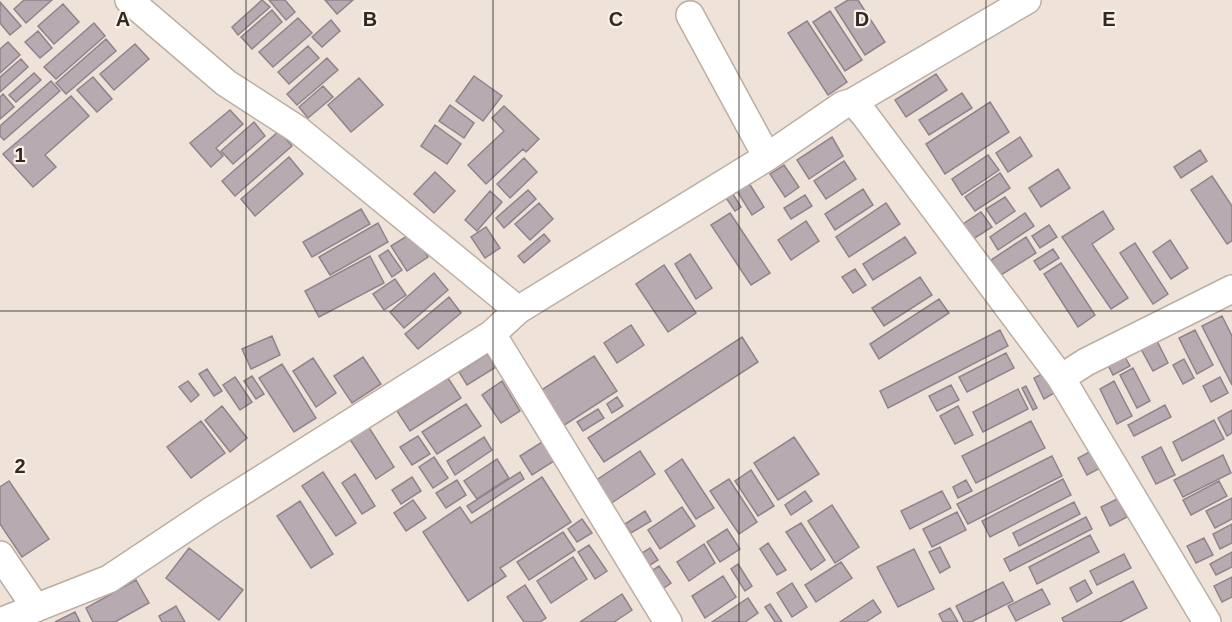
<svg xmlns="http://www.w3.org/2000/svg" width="1232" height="622" viewBox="0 0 1232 622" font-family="Helvetica,sans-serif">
<rect width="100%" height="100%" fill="#efe3d9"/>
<path fill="#b8aab1" stroke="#918389" stroke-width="1.5" d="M24,0H52L26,23L14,9Z
M262,0L270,7L238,35L232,27Z
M269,0H285L295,12L286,20Z
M325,0H353L337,14Z
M848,0H858L885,42L865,55L835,8Z
M0,2L21,26L10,35L0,23Z
M63,4L79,22L54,44L38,26Z
M272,10L282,22L252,49L241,37Z
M830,11L862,60L845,71L813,22Z
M298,18L312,33L273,67L259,52Z
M331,20L340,31L322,47L312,37Z
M807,21L847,82L828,95L788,33Z
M94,23L105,36L56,79L44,67Z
M38,31L52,48L40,58L25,42Z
M106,39L116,51L66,94L56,83Z
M8,42L20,55L0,73V49Z
M135,44L149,59L114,90L100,74Z
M308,46L319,58L289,84L278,72Z
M327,58L338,70L297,105L287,94Z
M21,59L28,67L0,92V77Z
M34,73L41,80L16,102L9,95Z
M936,74L947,90L906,117L895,100Z
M474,76L502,96L483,121L456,101Z
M93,77L112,99L97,112L77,90Z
M359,78L383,105L351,132L328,105Z
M51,81L60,91L4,140L0,136V126Z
M323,86L333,97L308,118L299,107Z
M962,93L972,108L929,135L919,120Z
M3,94L14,107L0,119V97Z
M71,96L89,116L45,155L56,167L33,187L3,154Z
M990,102L1009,132L945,174L926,144Z
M450,105L474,123L464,138L439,121Z
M504,106L539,139L526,152L523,149L486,184L468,165L504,131L492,118Z
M230,110L243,124L216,148L223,156L211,167L190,143Z
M254,122L265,136L233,164L221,151Z
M435,125L461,144L447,164L421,146Z
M279,131L292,146L235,196L222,181Z
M832,137L843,156L809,179L797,160Z
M1020,137L1032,156L1008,172L996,153Z
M1200,150L1207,161L1181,178L1174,167Z
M988,155L999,170L962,195L952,179Z
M289,157L303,174L255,216L241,199Z
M524,158L537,172L510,198L497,184Z
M844,161L856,179L826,199L814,181Z
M784,165L799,187L785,197L770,174Z
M1058,169L1070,188L1041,207L1029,188Z
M435,172L455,191L434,213L414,194Z
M1000,173L1010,188L975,211L965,197Z
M1212,176L1232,206V241L1227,244L1191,190Z
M747,180L764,207L752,215L735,188Z
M863,189L873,205L835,230L825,214Z
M528,190L536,199L504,228L496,218Z
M490,191L502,202L477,231L465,220Z
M731,191L741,207L735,211L724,195Z
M805,195L812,206L791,219L784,208Z
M1005,197L1015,211L996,224L986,209Z
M539,203L553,219L530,240L515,224Z
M886,203L900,224L849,257L836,237Z
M361,209L370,224L312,257L303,242Z
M1103,211L1114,229L1092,244L1128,298L1111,309L1062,237Z
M981,212L992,227L970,241L960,226Z
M730,213L770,273L751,285L711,225Z
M1025,213L1034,226L998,250L990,237Z
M806,221L819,241L791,260L778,240Z
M378,223L388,242L330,275L319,257Z
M1049,225L1057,237L1040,248L1032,236Z
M486,227L500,248L485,258L471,237Z
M412,233L428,257L407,271L391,246Z
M544,234L550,241L524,263L518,256Z
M905,237L916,253L873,280L863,264Z
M1026,237L1036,253L1001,275L991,260Z
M1170,240L1188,268L1171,279L1153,252Z
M1135,243L1168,294L1153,304L1120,253Z
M1053,249L1059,258L1040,270L1034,261Z
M388,250L402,270L392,277L379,256Z
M690,254L712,288L696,299L675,264Z
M370,256L384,283L319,317L305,291Z
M1061,263L1095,315L1078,327L1044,274Z
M664,265L696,313L668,332L636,284Z
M855,269L866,285L853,293L842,277Z
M434,273L448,290L404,328L390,312Z
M920,277L932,295L884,326L872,308Z
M395,279L406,295L384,310L373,294Z
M449,297L461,313L418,349L405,334Z
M939,299L949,313L879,359L870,344Z
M1222,316L1232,336V385L1202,326Z
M631,325L644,345L617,363L604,343Z
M1000,330L1008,346L888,408L880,391Z
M1195,330L1213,365L1197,374L1179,338Z
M272,336L280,355L251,369L242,349Z
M742,337L758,362L604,462L588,438Z
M1157,341L1168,363L1153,371L1141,349Z
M1122,352L1130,366L1113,375L1106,361Z
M1006,353L1014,368L967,392L959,377Z
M487,354L496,367L467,385L459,372Z
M594,356L617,391L563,426L540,391Z
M363,357L381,384L352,403L334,376Z
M313,358L336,393L316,407L293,371Z
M1184,359L1194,378L1183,384L1173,365Z
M282,364L316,418L294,432L259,378Z
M1133,368L1150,401L1137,408L1120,375Z
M207,369L222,391L214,396L199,374Z
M1046,372L1056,392L1044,399L1034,378Z
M252,376L264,394L256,399L244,381Z
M235,377L252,402L240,410L223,385Z
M1220,377L1228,393L1211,402L1203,386Z
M448,378L461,398L410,431L397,411Z
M188,381L199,395L191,402L179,387Z
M502,381L520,411L501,423L482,395Z
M1114,381L1132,416L1117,424L1100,389Z
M951,385L959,400L937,411L929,396Z
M1026,386L1037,408L1033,410L1022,388Z
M1018,389L1028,409L983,432L973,412Z
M617,397L623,406L612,413L607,404Z
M466,404L481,426L437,454L422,432Z
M1165,405L1171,417L1134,436L1128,425Z
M222,406L247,438L230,452L205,420Z
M958,406L973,435L955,444L940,416Z
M598,409L604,418L583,431L577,422Z
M1232,410V433L1227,436L1218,418Z
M1214,420L1224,439L1182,461L1173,442Z
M201,421L225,453L191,478L167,447Z
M1031,421L1045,448L976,483L962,456Z
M368,426L394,467L376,479L349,438Z
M418,436L430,454L412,465L400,447Z
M484,437L492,450L455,475L447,461Z
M794,437L819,474L778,500L754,463Z
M542,442L554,461L532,475L520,456Z
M1161,447L1175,475L1156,484L1142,457Z
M1095,449L1104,466L1087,475L1078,458Z
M640,451L655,474L610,504L595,481Z
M1223,455L1231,473L1183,497L1174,480Z
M1052,456L1062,476L968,524L957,504Z
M434,457L448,478L433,488L419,467Z
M497,459L509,478L477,499L464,481Z
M682,459L714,508L696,519L665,471Z
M751,470L774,506L758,516L735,481Z
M323,472L356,523L336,536L302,486Z
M520,472L524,479L472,513L467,506Z
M355,474L375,506L362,514L342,483Z
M412,477L421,491L401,504L392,490Z
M542,477L571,522L500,568L506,576L468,601L423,532L460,507L471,523Z
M729,479L757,522L739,534L710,491Z
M1063,479L1071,495L990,537L982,521Z
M457,480L466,495L446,508L436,493Z
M966,480L972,491L958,498L953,487Z
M9,481L49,539L22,557L0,524V487Z
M1219,481L1227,496L1191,515L1183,500Z
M805,491L812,501L791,515L785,505Z
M942,491L951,508L910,529L901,511Z
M1232,498V519L1215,528L1206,511Z
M1117,499L1127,517L1110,526L1101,507Z
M413,500L426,518L406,531L394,513Z
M300,501L333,554L311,568L277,516Z
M1074,502L1080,514L1019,546L1013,533Z
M832,505L859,547L835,563L808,521Z
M682,507L695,526L660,549L648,530Z
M645,511L651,521L631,533L625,524Z
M957,512L966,530L932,547L923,529Z
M1086,517L1092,529L1010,571L1004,559Z
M582,519L592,533L577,542L568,529Z
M801,523L825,560L811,570L786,532Z
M1232,524V543L1220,549L1213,534Z
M727,529L740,549L720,562L707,542Z
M563,532L575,550L529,580L517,562Z
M1090,535L1099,552L1037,584L1029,567Z
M1204,538L1213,555L1196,563L1187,546Z
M768,543L786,570L777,575L760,549Z
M704,544L715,563L689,581L677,562Z
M589,545L607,571L595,579L578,552Z
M940,547L950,567L940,573L929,552Z
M189,548L243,590L219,620L166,578Z
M650,548L658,560L642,570L634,558Z
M914,549L934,589L898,607L877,567Z
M1232,552V567L1216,575L1210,564Z
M1124,554L1131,568L1097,585L1090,571Z
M573,557L587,579L551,603L537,581Z
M841,562L852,578L816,602L805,585Z
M738,564L752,586L745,591L731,569Z
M659,566L671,583L657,593L645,575Z
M723,576L736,597L705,618L692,596Z
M1232,577V597L1222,602L1214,586Z
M136,580L149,603L115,622H93L86,608Z
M1085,580L1092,593L1077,602L1070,588Z
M1133,581L1147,608L1120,622H1064L1062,618Z
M1003,582L1013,601L971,622H964L956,606Z
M792,583L807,607L792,617L777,593Z
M525,585L546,618L540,622H524L507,597Z
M1042,589L1050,604L1016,621L1008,606Z
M622,594L632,610L614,622H580Z
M748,598L758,613L745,622H712Z
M873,600L881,612L866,622H840Z
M770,604L782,622H775L765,607Z
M176,606L185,622H162L159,616Z
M950,608L958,622H943L939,614Z
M75,612L80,622H55Z"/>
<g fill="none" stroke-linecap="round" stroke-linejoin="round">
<g stroke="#bbafa5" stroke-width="30">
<path id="minor" d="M129,0L226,83L297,129L518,310L767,157L843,105L853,102L864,114L1061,378L1086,362L1232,289
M690,15L767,157
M853,102L1027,0
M492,334L668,622
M1061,378L1207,622
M0,555L36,608
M0,622L109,579L211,511L492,334L518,310"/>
</g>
<use href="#minor" stroke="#fff" stroke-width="27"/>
</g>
<path fill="none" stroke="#2e2a26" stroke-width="1.5" stroke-opacity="0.55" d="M246,0V622M493,0V622M739,0V622M986,0V622M0,311H1232"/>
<g font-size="20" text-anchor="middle" font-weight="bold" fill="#2e2a26" stroke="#fdf0e6" stroke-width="4.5" stroke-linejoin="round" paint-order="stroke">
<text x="123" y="26">A</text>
<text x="370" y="26">B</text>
<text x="616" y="26">C</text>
<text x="862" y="26">D</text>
<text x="1109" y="26">E</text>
<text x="20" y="162">1</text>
<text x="20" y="473">2</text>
</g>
</svg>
